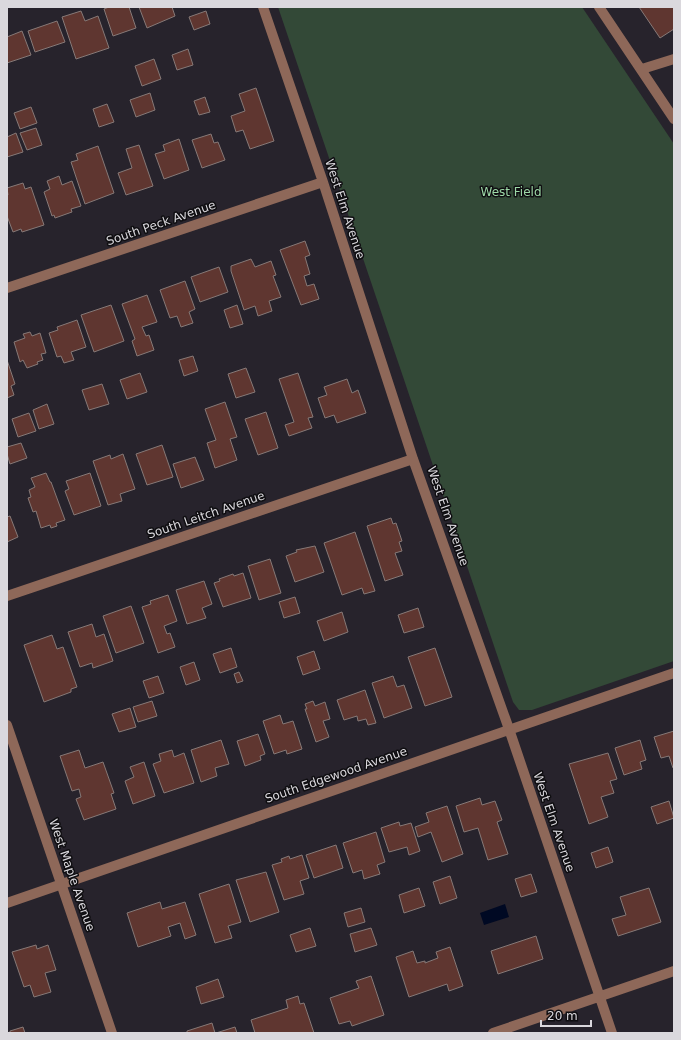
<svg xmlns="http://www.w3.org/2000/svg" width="681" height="1040" viewBox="0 0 681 1040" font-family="'DejaVu Sans',sans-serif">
<rect width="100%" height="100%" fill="#27232c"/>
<path fill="#334937" d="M278,7H582L674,144V661L532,710H519L513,702Z"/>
<path fill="#000923" d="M505,904L509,917L484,925L480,913Z"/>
<path fill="#5f3630" stroke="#867977" d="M109,7H129L136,28L113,36L104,9Z
M139,7H172L175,16L147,28Z
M639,7H674V29L660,38Z
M81,11L85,21L98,16L109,48L76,59L62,17Z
M206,11L210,24L194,30L189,17Z
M57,21L65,42L35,52L28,31Z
M22,31L31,55L7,63V37Z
M188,49L193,65L177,70L172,55Z
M154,59L161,79L142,86L135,66Z
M256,88L274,141L250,149L243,130L236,132L231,116L245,111L239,94Z
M150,93L155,110L136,117L130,100Z
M205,97L210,112L199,115L194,101Z
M107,104L114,122L99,127L93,109Z
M31,107L37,123L20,129L14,113Z
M36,128L42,145L27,150L20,133Z
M16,133L23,152L7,157V137Z
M211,134L214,143L218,142L225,160L202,168L192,140Z
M179,139L189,170L164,179L155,154L165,151L163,145Z
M139,145L153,186L126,195L118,173L132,168L126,149Z
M98,146L114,193L85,204L71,162L78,160L76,154Z
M59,176L62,185L72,181L81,206L71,209L72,212L55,218L54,215L52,216L44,192L50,189L47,181Z
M23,183L25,189L31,187L44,225L22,232L21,229L13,232L7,216V195H8L7,188Z
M305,241L310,255L305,257L310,274L304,276L307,286L314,284L319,299L301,305L280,250Z
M251,259L255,267L271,261L276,275L273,276L281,297L269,301L272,311L258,316L255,306L244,310L231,271V266Z
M219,267L228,292L200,302L191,277Z
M185,281L195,309L189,312L193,323L181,327L177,316L170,318L160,290Z
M147,295L157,322L142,327L146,336L149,335L154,350L137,356L132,341L135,339L122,304Z
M111,305L124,341L94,352L81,315Z
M237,305L243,324L230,328L224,310Z
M77,320L86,347L71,352L74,360L64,363L61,356L57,357L49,333L58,330L57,327Z
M30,332L32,336L40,333L46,353L41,354L43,360L37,362L38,364L27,368L23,360L20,362L14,342L25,338L23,334Z
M193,356L198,371L184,376L179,360Z
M7,360L15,384L11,386L14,395L7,398Z
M246,368L255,392L236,398L228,374Z
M140,373L147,392L127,399L120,380Z
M298,373L313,417L308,418L312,428L289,436L285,425L294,422L279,379Z
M347,379L352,393L358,390L366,413L337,423L334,415L325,418L318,398L327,395L324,387Z
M102,384L109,404L89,410L82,390Z
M225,402L237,437L230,439L237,460L215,468L207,443L216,440L205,409Z
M47,404L54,424L39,429L33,410Z
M266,412L278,448L258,455L245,419Z
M29,413L36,431L18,437L12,419Z
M21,443L27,458L10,464L7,454V447Z
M162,445L173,477L147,485L136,454Z
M123,454L135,489L120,494L122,501L108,505L93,461L110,455L111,459Z
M195,457L204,480L181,488L173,464Z
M46,473L50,482H51L65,520L56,523L57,526L51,528L50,525L41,528L36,511L33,512L28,498L31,497L29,490L35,487L31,478Z
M90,473L101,506L74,515L65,491L69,489L66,481Z
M10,516L18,537L7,542V517Z
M391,518L393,524L396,523L402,541L399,542L402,551L395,553L403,575L385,581L367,526Z
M355,532L375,591L364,594L362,588L342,595L324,543Z
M315,546L324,572L295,582L286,556L297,552L296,550Z
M270,559L281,593L259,600L248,566Z
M243,573L251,598L223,607L214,583L220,581L219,579L233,574L234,576Z
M204,581L212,604L202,608L206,618L187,624L176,590Z
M168,595L177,621L164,626L167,634L170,633L175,647L158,653L142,607L151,604L150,601Z
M295,597L300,613L284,618L279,602Z
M131,606L144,643L116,653L103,616Z
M418,608L424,627L404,633L398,615Z
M342,612L348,632L324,641L317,621Z
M92,624L96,637L104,634L113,661L93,668L92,663L80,667L68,632Z
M52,635L57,649L63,647L77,687L71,689V692L44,702L24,645Z
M231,648L237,667L220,673L213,654Z
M435,648L452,697L425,706L408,657Z
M314,651L320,669L303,675L297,657Z
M194,662L200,680L186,685L180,667Z
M239,672L243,681L237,683L234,674Z
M158,676L164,693L149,698L143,681Z
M393,676L397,687L404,685L412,708L384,718L372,683Z
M365,690L376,723L368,725L366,719L358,721L357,716L344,720L337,700Z
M152,701L157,716L138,722L133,707Z
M313,701L315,706L325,702L330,719L323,721L329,737L316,742L305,709H307L305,704Z
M130,708L136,727L119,732L112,714Z
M280,715L283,724L293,721L302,749L287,754L286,750L274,754L263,721Z
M674,731V768H673L669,756L661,758L654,737Z
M258,734L265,754L260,756L261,760L245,766L237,741Z
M221,740L229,764L215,768L217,776L201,782L191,750Z
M640,740L646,760L640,762L642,769L624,775L615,748Z
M79,750L85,768L103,762L114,793L111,794L116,809L84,820L76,799L81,797L79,789L72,791L60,756Z
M172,750L174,757L184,753L194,783L164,793L153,764L161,761L159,754Z
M608,753L617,779L610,781L614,793L601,797L608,817L589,824L569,764Z
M144,762L155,796L133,804L125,781L134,777L130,767Z
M480,798L482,805L495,801L502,820L497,822L508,854L488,860L478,828L464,832L456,806Z
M669,801L674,818L657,824L651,807Z
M447,806L463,854L442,862L431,832L418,837L415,827L429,822L426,813Z
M399,822L400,826L411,823L420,851L409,855L407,847L389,852L381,828Z
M376,832L385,862L377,865L380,874L364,879L362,870L353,873L343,843Z
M336,845L343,868L314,878L306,855Z
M608,847L613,862L596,868L591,853Z
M302,855L309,878L300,881L304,894L284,900L272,865L282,862L281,859L289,856L290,859Z
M266,872L279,912L250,922L236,880Z
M531,874L537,892L521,897L515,879Z
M450,876L457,898L440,904L433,882Z
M229,884L241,922L228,926L232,938L215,943L199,894Z
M419,888L425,906L404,913L399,895Z
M649,888L661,922L618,936L612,919L626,915L620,897Z
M160,902L162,909L185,902L196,935L185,939L180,923L168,927L171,936L138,947L127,913Z
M361,908L365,922L348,927L344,913Z
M310,928L316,946L296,952L290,935Z
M371,928L377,945L355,952L350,934Z
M536,936L543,959L498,974L491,951Z
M36,945L37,949L48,945L56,970L45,973L51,992L34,997L30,985L24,987L12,952Z
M450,947L463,986L449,991L447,984L409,997L396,957L413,951L417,963L425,961V963L438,958L436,952Z
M371,976L384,1015L352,1026L350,1021L339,1024L330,998L359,988L356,981Z
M218,979L224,997L201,1004L196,987Z
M298,996L300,1004L304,1003L314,1033H255L251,1020L288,1008L286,1000Z
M212,1023L215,1033H187V1031Z
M23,1027L25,1033H10V1031Z
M235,1027L237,1033H216Z"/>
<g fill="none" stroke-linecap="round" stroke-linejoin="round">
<path stroke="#8e6859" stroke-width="10" d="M263,7L323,182L413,459L509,729L612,1033
M599,7L674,119
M642,69L674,59
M7,288L323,182
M7,596L413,459
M7,725L112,1033
M7,903L674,673
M493,1033L674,971"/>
</g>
<g text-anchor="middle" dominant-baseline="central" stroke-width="3" stroke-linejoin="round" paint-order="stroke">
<g font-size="12" fill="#9dd8a7" stroke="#0f0e11">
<text x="511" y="192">West Field</text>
</g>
<g font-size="12" fill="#dad8dd" stroke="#0f0e11">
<text transform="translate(345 209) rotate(72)">West Elm Avenue</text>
<text transform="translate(161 223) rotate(-19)">South Peck Avenue</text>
<text transform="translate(206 515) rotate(-19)">South Leitch Avenue</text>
<text transform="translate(448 516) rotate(71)">West Elm Avenue</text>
<text transform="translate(336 775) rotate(-19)">South Edgewood Avenue</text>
<text transform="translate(554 822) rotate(71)">West Elm Avenue</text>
<text transform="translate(72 875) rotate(71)">West Maple Avenue</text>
</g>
</g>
<rect width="681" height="1040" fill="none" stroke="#dad8dd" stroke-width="16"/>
<path d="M541 1020v6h50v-6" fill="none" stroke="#dad8dd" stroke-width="2"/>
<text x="547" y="1020" font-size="12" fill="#dad8dd" stroke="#0f0e11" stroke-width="3" paint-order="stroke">20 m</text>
</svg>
